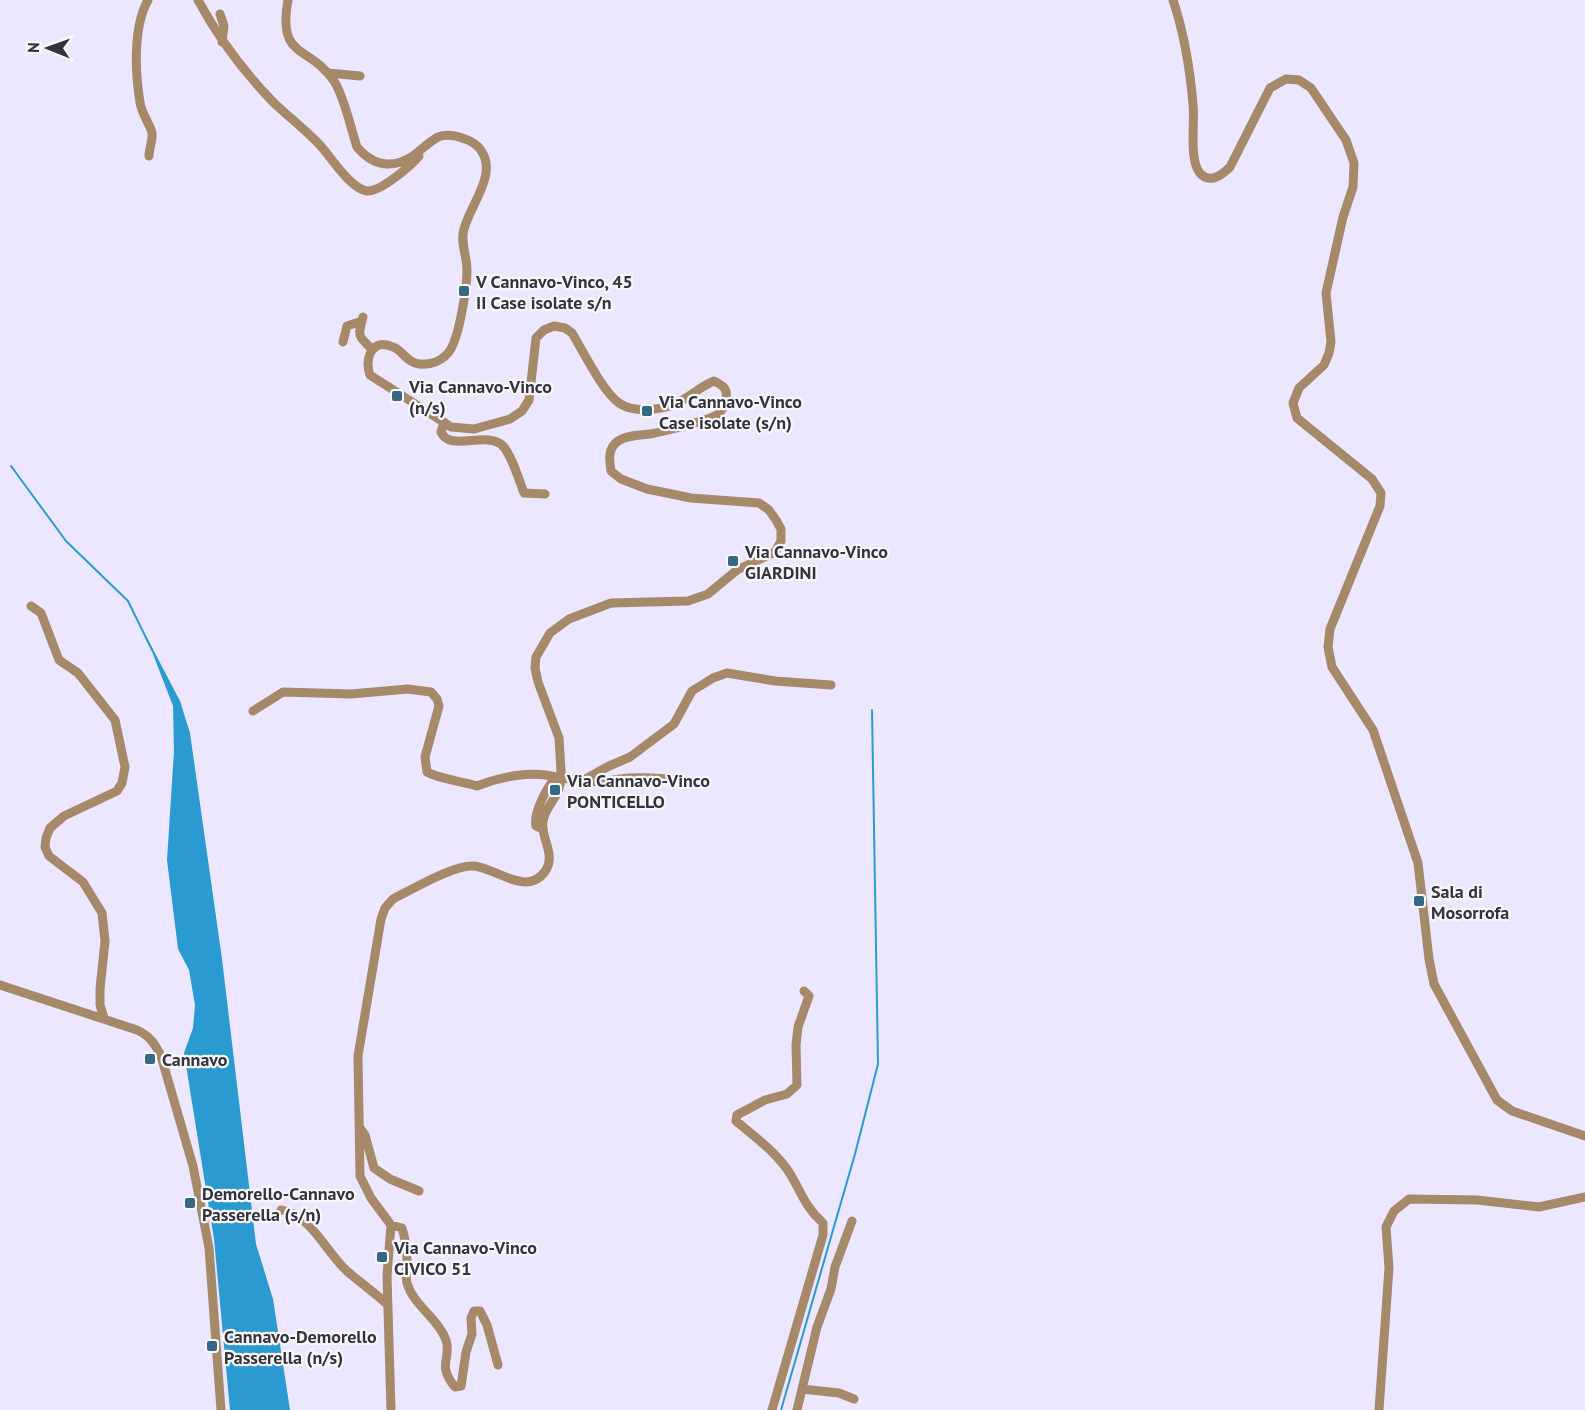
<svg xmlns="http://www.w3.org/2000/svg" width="1585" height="1410" viewBox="0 0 1585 1410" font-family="'PT Sans',sans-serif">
<rect width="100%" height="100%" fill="#ece7fe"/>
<path fill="#2a9ad0" d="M146,636L180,701L190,733L222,959L256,1244L273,1299L290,1410H230L214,1239L184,1053L193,1028L195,1005L189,970L178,949L167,860L174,751L173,706Z"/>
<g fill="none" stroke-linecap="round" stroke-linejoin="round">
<path stroke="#2a9ad0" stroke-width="2" d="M11,466L66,541L128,601L152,650
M781,1410L855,1154L878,1064L872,710"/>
<path stroke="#a58969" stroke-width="9" d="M148,0C133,27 135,72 140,102C141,113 151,126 152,133C153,140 149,149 149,156
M198,0C219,39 243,71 274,103C289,117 304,129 318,143C330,155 350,189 367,191C380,192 411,166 419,156
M288,0C277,60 310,45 334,81C344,96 351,129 357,147C372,165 391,170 413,156C421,150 429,142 438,137C446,134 457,136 465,139C471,141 476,144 480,149C499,173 470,205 464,229C460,243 467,256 467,270C467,287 459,341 448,353C440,363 422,368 411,361C404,357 400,349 393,347C372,337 364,359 370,375L451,427L474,429L510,419L522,411L529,400L536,338L544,330L554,326L565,328L572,333C583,351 603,392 619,403C633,413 658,410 673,405C688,399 699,387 714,381C722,385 728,388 726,398C725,403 723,411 718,414C710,420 662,432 650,434C640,435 627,435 618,441C608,448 609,459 611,471L621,479L647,489L691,498L759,503L769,510L776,520L781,529V541L775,552L737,570L708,594L688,601L611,603L569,619L550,633L536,657L535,668L538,682L559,738L561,771
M1173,0C1184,33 1190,69 1193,104C1195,122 1189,157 1199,172C1209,185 1222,175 1230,167L1270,88L1286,79L1299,80L1311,88L1346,140L1354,163L1353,187L1343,217L1326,293L1331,342L1329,353L1324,365L1299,388L1293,403L1297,418L1372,479L1381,493L1380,506L1330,629L1328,647L1332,667L1373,730L1418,863L1429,959L1434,984L1497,1100L1512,1111L1585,1136
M220,14L224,26L222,42
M328,73L360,76
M363,317C358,335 357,336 372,349
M343,342L347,326L362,321
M444,422L441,432C449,452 486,431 502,445C511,453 519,480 524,493L545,494
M31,606L41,613L59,660L78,673L115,720L125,767L122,783L117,791L64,816L50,828L46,838L45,847L49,856L83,882L102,913L105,941L100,989V1005L104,1018
M253,711L283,692L351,694L408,689L431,692L437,699L439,706L425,757L427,772C439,779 462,781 477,786C500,777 532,770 556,777
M582,781C598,784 613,779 629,778C652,777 673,779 696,782
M541,828L536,826C533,813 547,787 556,777L582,781L607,767L630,757L674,724L692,691L713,678L727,673L775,681L831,685
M0,985L137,1030C150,1036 155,1044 161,1056L193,1166L209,1248L221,1410
M360,1128L365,1135L374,1168L390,1179L419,1191
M281,1210C311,1214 327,1254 348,1272C361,1283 375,1293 388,1305
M391,1225L402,1228C405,1238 407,1249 407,1260C407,1267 405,1276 407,1283C413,1305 438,1318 446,1340C452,1359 436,1364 455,1387L461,1386L466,1352L472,1334L471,1318L474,1311H480L487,1325L498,1365
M802,1389L817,1327L831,1289L835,1267L852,1221
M391,1410L387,1276L391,1225L371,1198L360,1176L358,1056L381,919L385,908L393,899C411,890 455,864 474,866C496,868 528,898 546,870C556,854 540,837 543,821C545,807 558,798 560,784
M772,1410L823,1235V1223C803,1205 801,1190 787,1169C773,1150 754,1136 736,1121L737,1115L765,1100L787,1094L797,1085L796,1045L798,1027L809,996L804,991
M797,1410L802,1389L839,1393L854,1399
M1379,1410L1389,1268L1386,1227L1394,1211L1409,1199L1477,1200L1539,1207L1585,1197"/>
<path stroke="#a58969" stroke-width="9" d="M560,784L561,771"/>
</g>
<g fill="#356885" stroke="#f8f7fc" stroke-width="2">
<rect x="458" y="285" width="12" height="12" rx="3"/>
<rect x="391" y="390" width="12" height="12" rx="3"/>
<rect x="641" y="405" width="12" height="12" rx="3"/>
<rect x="727" y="555" width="12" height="12" rx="3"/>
<rect x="549" y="784" width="12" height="12" rx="3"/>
<rect x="1413" y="895" width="12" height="12" rx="3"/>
<rect x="144" y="1053" width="12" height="12" rx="3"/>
<rect x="184" y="1197" width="12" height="12" rx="3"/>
<rect x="376" y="1251" width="12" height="12" rx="3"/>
<rect x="206" y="1340" width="12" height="12" rx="3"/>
</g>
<g text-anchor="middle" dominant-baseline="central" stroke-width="4.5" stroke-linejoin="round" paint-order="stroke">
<g font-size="18" font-weight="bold" fill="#34323b" stroke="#f8f7fc" text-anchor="start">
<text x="476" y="281">V Cannavo-Vinco, 45<tspan x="476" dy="21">II Case isolate s/n</tspan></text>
<text x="409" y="386">Via Cannavo-Vinco<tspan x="409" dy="21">(n/s)</tspan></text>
<text x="659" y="401">Via Cannavo-Vinco<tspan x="659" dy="21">Case isolate (s/n)</tspan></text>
<text x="745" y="551">Via Cannavo-Vinco<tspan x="745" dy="21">GIARDINI</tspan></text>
<text x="567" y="780">Via Cannavo-Vinco<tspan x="567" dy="21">PONTICELLO</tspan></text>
<text x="1431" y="891">Sala di<tspan x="1431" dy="21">Mosorrofa</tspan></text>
<text x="162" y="1059">Cannavo</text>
<text x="202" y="1193">Demorello-Cannavo<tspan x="202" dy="21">Passerella (s/n)</tspan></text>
<text x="394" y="1247">Via Cannavo-Vinco<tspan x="394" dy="21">CIVICO 51</tspan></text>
<text x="224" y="1336">Cannavo-Demorello<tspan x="224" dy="21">Passerella (n/s)</tspan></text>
</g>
</g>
<g transform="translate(48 48) rotate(271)" stroke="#f8f7fc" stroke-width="4.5" paint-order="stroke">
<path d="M0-4.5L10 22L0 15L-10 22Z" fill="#34323b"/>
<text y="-9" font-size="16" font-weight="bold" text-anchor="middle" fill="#34323b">N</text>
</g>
</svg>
